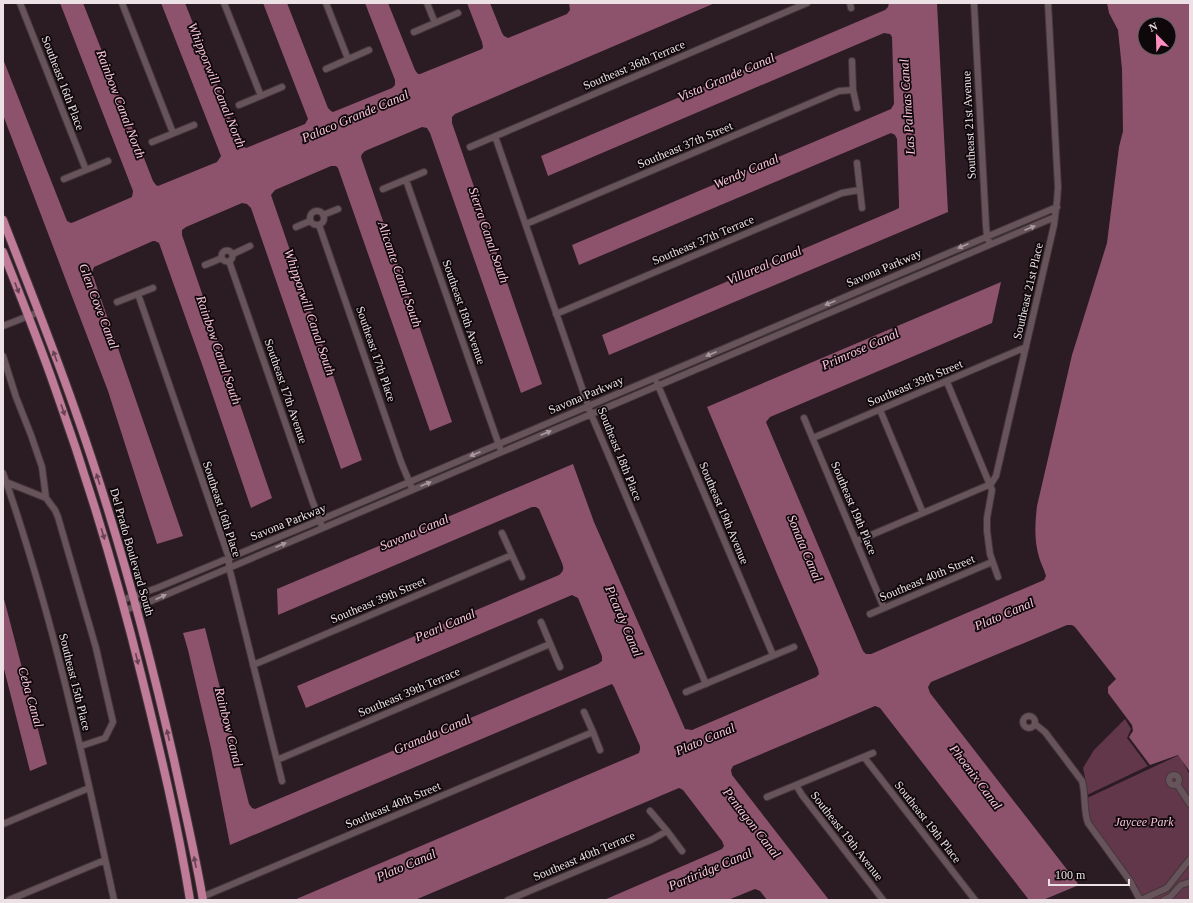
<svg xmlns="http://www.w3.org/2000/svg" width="1193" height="903" viewBox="0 0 1193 903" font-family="Georgia,serif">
<rect width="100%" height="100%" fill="#2b1b22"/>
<path fill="#63374a" d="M1125,719L1131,729L1127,738L1148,766L1087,795V787L1083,768L1094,750Z
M1179,755L1190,775V900H1143L1137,886L1099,840L1086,816L1085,799Z"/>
<path fill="#8d536c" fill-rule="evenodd" d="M60,3H83L153,181L156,185L158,186L217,162L221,156L161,3H185L241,145L246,148L305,124L308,119L263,3H287L328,108L331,111L333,112L392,88L395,85V80L365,3H388L415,70L418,74H420L482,49L483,47L482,42L467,3H490L502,33L504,36L508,38L567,14L570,10L569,3H715L455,114L452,117V123L542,384L521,393L430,133L427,128L422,127L365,151L362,154L361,157L452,422L430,431L338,168L336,166H331L275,190L271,195L362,460L341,469L251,208L247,204L242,203L186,227L182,230V235L272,498L251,508L203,367L159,243L155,241H153L94,267L92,273L183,536L157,544L108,391L3,115V59L67,221L71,223L74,222L132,197L133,191Z
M889,3H937L948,212L609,355L602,335L803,249L895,210L899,208V204L897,139L895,135L891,133L579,265L572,245L891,109L894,104L892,37L890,34L884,33L548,176L541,156L885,10L888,7Z
M1107,3H1190V772L1178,755L1150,765L1129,737L1133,731L1132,725L1108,693V687L1116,679L1075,627L1072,625H1067L931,682L928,687L930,693L1079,885L1043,900H1029L880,708L875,706L733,766L731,770L732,775L829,900H767L760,891L755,889L728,900H604L722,849L724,846L722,841L683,790L679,788L415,900H294L639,753L640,749V746L614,687L612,684L230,845L211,748L188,650L183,633L205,628L249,804L252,808L255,809L598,664L602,661V656L578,598L572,595L306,708L297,686L559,575C564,571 564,568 562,563L539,509L536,507H532L278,615L277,589L573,464L594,522L685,729L692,730L816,677L819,674L818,669L777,574L707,407L1001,282L992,323L770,417L766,422L863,651L866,654H871L1044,580L1046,576C1044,569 1041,564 1039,557C1034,540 1035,524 1037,506L1072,355L1107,243L1119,147L1123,131L1122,69L1118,30L1109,13ZM1145,24H1169V48H1145Z
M3,595L47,764L30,771L3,665Z"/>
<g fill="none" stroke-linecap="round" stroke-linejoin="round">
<g stroke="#43363b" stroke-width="8">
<path id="minor" d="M20,3L86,170
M122,3L173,133
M224,3L261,96
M326,3L348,59
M427,3L435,23
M850,3L851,8
M974,3L986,226L987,236L990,244
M414,32L458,13
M852,61L853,90L857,108
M326,69L369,50
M239,105L282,87
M495,136L591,414L706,684
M152,142L194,125
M470,147L807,3
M857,163L862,208
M64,179L108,161
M406,180L500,448
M383,189L424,172
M310 218a7 7 0 1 1 14 0a7 7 0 1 1-14 0Z
M323,215L338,209
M526,224L839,91L853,90
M319,225L401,462L411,486
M296,227L310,221
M221.5 256a5.5 5.5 0 1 1 11 0a5.5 5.5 0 1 1-11 0Z
M233,254L250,246
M229,261L312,500L321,524
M205,265L222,258
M138,294L229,558V567L282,781
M117,302L153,288
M556,314L842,193L859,190
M3,326L39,312
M3,356L16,397L31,435L42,467L46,498
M947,382L992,490L987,518V531L990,554L998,577
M657,383L773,655
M880,410L923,513
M804,418L884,608
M813,438L1026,347
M3,473C52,612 83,756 114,900
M6,482L46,498L55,510L58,517L96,648L113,722L105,738L81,746
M502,533L522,577
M857,541L991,484L996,476L1054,225L1057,201L1058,187L1048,3
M122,600L157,588L320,520L1057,207
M125,610L144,604L1055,217
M870,614L992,562
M541,622L560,667
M253,665L512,555
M686,692L794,647
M1023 722a6 6 0 1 1 12 0a6 6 0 1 1-12 0Z
M1035,724L1045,732L1082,781C1086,795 1083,810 1088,823L1130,881L1140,900
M593,732L600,750
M864,757L975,900
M277,760L550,644
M1169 780a5 5 0 1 1 10 0a5 5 0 1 1-10 0Z
M1177,784L1190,804
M796,785L802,795L883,900
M767,797L873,753
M650,811L667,831
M3,824L89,788
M202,897L593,732L584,712
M9,900L105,860
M508,900L651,840L667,831L682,851
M1141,900L1167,888L1190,859
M1164,900L1170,897L1181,885L1190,882"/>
</g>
<g stroke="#43363b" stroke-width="10">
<path id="major" d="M3,220C27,282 52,344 74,407C115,522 147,641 174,760C184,807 195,853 203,900
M3,252C21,297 39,342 55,388C89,483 118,580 142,678C160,751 178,825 190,900"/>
</g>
<use href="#minor" stroke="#67545b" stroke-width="6"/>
<use href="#major" stroke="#bf7b98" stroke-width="8"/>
</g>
<defs><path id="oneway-solid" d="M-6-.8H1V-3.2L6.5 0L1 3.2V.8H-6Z"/></defs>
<g fill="#aa9aa0">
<use href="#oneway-solid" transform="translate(1030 228) rotate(-23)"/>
<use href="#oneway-solid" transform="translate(963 246) rotate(157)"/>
<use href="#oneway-solid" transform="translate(830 303) rotate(157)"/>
<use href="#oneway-solid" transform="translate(711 354) rotate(157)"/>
<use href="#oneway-solid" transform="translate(546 433) rotate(-23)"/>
<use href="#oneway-solid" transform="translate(475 454) rotate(157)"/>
<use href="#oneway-solid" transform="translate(426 484) rotate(-23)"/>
<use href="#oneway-solid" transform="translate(281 545) rotate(-23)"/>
<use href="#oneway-solid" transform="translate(161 597) rotate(-24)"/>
</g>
<g fill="#674252">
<use href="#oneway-solid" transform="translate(17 288) rotate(69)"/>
<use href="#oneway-solid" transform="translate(55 356) rotate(-110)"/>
<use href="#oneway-solid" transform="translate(63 410) rotate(71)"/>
<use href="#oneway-solid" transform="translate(98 479) rotate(-108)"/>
<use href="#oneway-solid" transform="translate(103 534) rotate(73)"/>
<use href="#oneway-solid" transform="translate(137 659) rotate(77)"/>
<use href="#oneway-solid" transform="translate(168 735) rotate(-103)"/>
<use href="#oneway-solid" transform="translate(195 862) rotate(-101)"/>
</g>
<g text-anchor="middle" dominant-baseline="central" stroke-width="3.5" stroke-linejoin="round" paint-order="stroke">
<g font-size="12" fill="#ece1e5" stroke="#0f080b">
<text transform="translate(634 65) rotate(-23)">Southeast 36th Terrace</text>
<text transform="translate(63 83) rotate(69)">Southeast 16th Place</text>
<text transform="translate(969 125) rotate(-93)">Southeast 21st Avenue</text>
<text transform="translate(685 145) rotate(-23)">Southeast 37th Street</text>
<text transform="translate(703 240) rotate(-23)">Southeast 37th Terrace</text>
<text transform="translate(884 268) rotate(-23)">Savona Parkway</text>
<text transform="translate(1028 291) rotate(-77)">Southeast 21st Place</text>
<text transform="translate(464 312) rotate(71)">Southeast 18th Avenue</text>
<text transform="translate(376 354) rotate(71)">Southeast 17th Place</text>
<text transform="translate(915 383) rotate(-23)">Southeast 39th Street</text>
<text transform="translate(286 391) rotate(71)">Southeast 17th Avenue</text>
<text transform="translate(586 395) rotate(-23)">Savona Parkway</text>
<text transform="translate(620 454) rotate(68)">Southeast 18th Place</text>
<text transform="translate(854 508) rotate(67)">Southeast 19th Place</text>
<text transform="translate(222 509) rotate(72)">Southeast 16th Place</text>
<text transform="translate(724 513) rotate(67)">Southeast 19th Avenue</text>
<text transform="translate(288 522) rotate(-22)">Savona Parkway</text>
<text transform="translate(132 552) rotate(74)">Del Prado Boulevard South</text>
<text transform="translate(927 578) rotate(-23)">Southeast 40th Street</text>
<text transform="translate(378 600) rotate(-23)">Southeast 39th Street</text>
<text transform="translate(75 682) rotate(76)">Southeast 15th Place</text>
<text transform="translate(409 692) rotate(-23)">Southeast 39th Terrace</text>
<text transform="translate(393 805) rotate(-23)">Southeast 40th Street</text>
<text transform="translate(928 822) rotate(52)">Southeast 19th Place</text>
<text transform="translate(847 836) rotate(52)">Southeast 19th Avenue</text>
<text transform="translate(584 856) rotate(-23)">Southeast 40th Terrace</text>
</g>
<g font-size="12" font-style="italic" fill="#f7c1d6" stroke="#0f080b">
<text x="1144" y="822">Jaycee Park</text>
</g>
<g font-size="13" font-style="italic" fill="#fec7dd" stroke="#0f080b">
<text transform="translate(726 77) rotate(-23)">Vista Grande Canal</text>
<text transform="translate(217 85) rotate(68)">Whipporwill Canal North</text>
<text transform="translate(121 104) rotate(69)">Rainbow Canal North</text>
<text transform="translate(907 107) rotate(-94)">Las Palmas Canal</text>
<text transform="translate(355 116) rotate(-23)">Palaco Grande Canal</text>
<text transform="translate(746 171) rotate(-23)">Wendy Canal</text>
<text transform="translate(489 235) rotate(71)">Sierra Canal South</text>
<text transform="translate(764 265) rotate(-23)">Villareal Canal</text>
<text transform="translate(400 274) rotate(71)">Alicante Canal South</text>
<text transform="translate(99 306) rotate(69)">Glen Cove Canal</text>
<text transform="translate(310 312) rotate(71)">Whipporwill Canal South</text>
<text transform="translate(860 349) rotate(-24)">Primrose Canal</text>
<text transform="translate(219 350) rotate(71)">Rainbow Canal South</text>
<text transform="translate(414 532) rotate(-23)">Savona Canal</text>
<text transform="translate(805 548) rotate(67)">Sonata Canal</text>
<text transform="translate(1004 614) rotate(-23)">Plato Canal</text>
<text transform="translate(624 621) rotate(67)">Picardy Canal</text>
<text transform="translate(445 625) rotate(-23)">Pearl Canal</text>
<text transform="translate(31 697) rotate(74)">Ceba Canal</text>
<text transform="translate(229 727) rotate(76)">Rainbow Canal</text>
<text transform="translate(432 734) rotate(-23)">Granada Canal</text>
<text transform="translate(705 739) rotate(-23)">Plato Canal</text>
<text transform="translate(976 777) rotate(53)">Phoenix Canal</text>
<text transform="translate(752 823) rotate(52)">Pentagon Canal</text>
<text transform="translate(406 865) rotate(-23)">Plato Canal</text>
<text transform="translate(710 869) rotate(-23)">Partiridge Canal</text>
</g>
</g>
<rect width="1193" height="903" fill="none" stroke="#ece1e5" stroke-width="8"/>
<g transform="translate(1157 36) rotate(337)"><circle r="19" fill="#0f080b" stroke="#675f62"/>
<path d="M0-3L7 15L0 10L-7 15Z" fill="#fd8ebf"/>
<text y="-6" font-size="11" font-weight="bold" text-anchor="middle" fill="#ece1e5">N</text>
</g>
<path d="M1049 879v6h80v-6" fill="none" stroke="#ece1e5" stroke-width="2"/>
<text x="1055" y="879" font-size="12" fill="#ece1e5" stroke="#0f080b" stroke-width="3" paint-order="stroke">100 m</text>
</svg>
